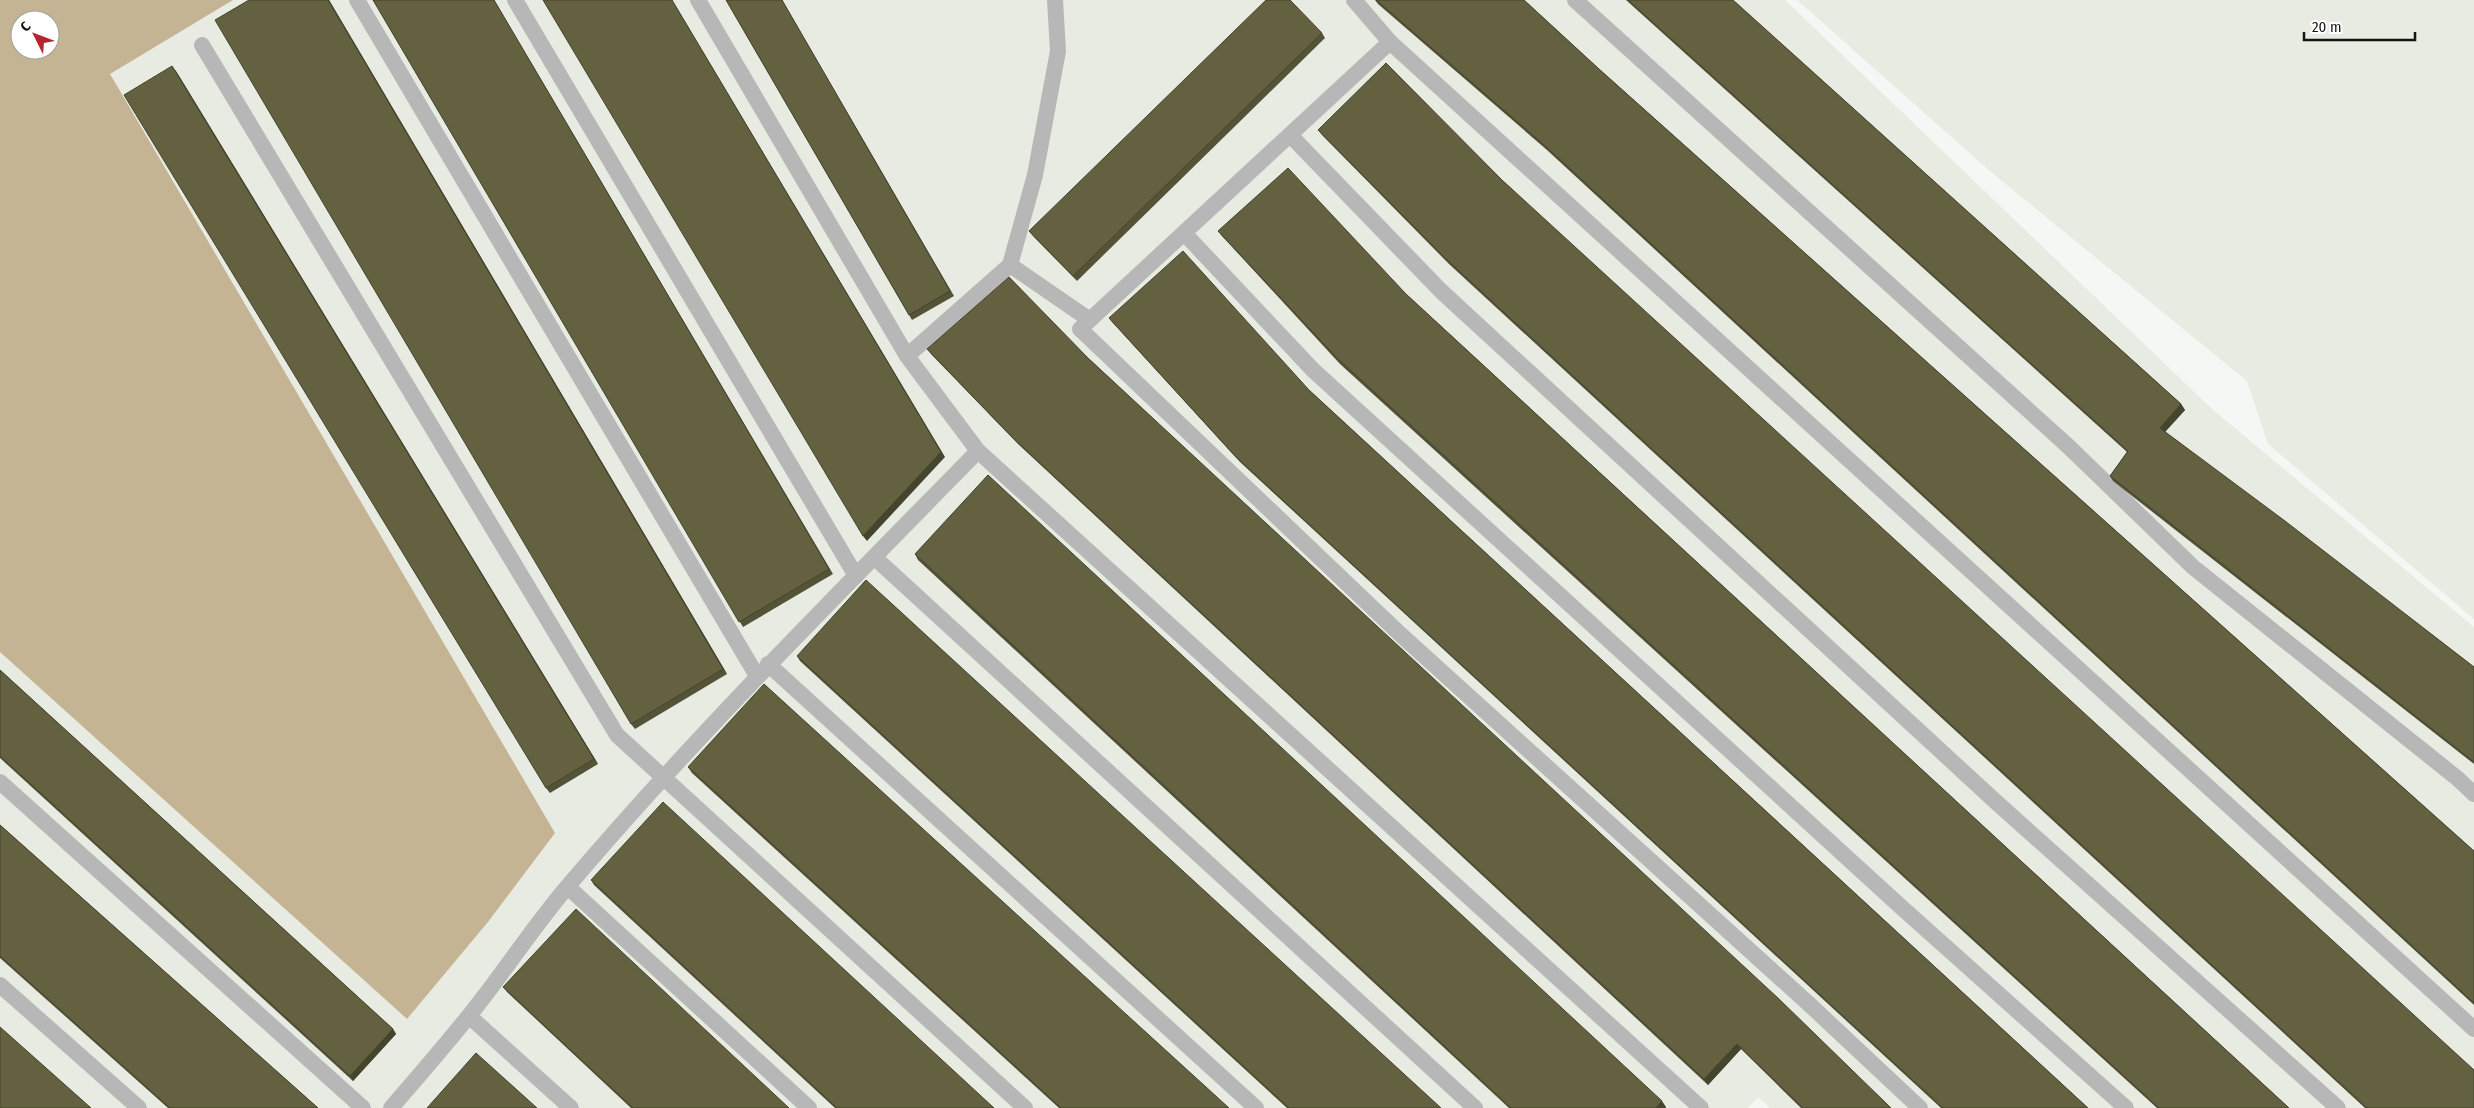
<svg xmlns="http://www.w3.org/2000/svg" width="2474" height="1108" viewBox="0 0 2474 1108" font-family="'Fira Sans Condensed',sans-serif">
<rect width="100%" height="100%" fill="#f5f7f4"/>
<path fill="#e7ebe1" d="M233,0H1785L2213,410L2474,627V1108H1770L1758,1097L1748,1108H0V652L407,1019L488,922L555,833L109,74Z
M1797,0H2474V619L2268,444L2247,381L1991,172Z"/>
<path fill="#c4b493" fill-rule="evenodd" d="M0,0H233L110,74L555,833L488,922L407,1019L0,652ZM20,20H50V50H20Z"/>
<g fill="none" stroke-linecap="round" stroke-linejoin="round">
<path stroke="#b6b7b6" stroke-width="16" d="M357,0L757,676
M515,0L856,576
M1354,0L1390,42L2474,1029
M1575,0L2069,447L2193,567L2457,778L2474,794
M1390,42L1080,329L1400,634L1810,1005L1920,1108
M202,45L617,735L1025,1108
M1290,135L1441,291L1995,801L2338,1108
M1184,233L1313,370L1900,906L2126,1108
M1010,265L1035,175L1058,51L1055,0
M907,356L1010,265L1090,320
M978,451L1701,1108
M874,557L1475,1108
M768,664L1256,1108
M0,782L363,1108
M568,887L809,1108
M0,985L139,1108
M469,1016L571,1108
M391,1108C417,1078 443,1048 468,1017C503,974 532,928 568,886C697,734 839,593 978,451L907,356L698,0"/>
</g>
<path fill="#555337" d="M249,0H329L727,674L635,729L631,724Z
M373,0H494L833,574L743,627Z
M726,0H782L954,296L912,320Z
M1375,0H1524L1599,69L2474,851V1005L1547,150L1378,4Z
M1626,0H1733L2181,404L2185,410L2165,432L2474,667V764L2113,481L2110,476L2127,452Z
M1322,33L1325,38L1077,281L1033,236L1029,231Z
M176,71L598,764L550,793L546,788Z
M1318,130L1502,180L2474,1108H2365L1449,264L1322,135Z
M1218,231L1406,294L2289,1108H2157L1340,364L1222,236Z
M1109,318L1309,390L2088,1108H1941L1240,462L1113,323Z
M927,349L1088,358L1891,1108H1801L1741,1049L1708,1085L1018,444L931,354Z
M915,554L1666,1107L1665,1108H1509L918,560Z
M797,656L1441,1108H1287L800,661Z
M0,670L393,1029L396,1034L353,1081L0,758Z
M688,767L1229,1108H1059L692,773Z
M0,825L318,1108H168L0,958Z
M591,880L994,1108H835L594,885Z
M503,987L789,1108H631L507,992Z"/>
<path fill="#45442d" d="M328,0H329L727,674L723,669Z
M672,0L945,457L867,541L863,536Z
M172,66L176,71L598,764L594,759Z
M2181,404L2185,410L2164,433L2160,428Z
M393,1029L396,1034L353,1081L350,1076Z
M1737,1044L1741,1049L1708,1085L1704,1079Z
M1662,1101L1666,1107L1665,1108H1656Z"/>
<path fill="#636140" stroke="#45442d" d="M249,0H328L723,669L631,724L215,20Z
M373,0H494L829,569L739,622Z
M543,0H672L941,452L863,536Z
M726,0H782L950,291L909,315Z
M1266,0H1290L1322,33L1073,276L1029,231Z
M1376,0H1524L1599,69L2474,851V1003L1543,144Z
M1628,0H1733L2181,404L2160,428L2285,521L2474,667V762L2110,476L2128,451Z
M1386,63L1502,180L2474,1070V1108H2367L1445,258L1318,130Z
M172,66L594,759L546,788L124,95Z
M1288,168L1406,294L2289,1108H2159L1337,358L1218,231Z
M1183,251L1309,390L2088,1108H1943L1236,457L1109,318Z
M1009,277L1088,358L1779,999L1891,1108H1803L1737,1044L1704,1079L1014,439L927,349Z
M988,475L1662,1101L1656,1108H1511L915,554Z
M866,580L1441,1108H1289L797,656Z
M0,670L393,1029L350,1076L0,756Z
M764,684L1229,1108H1061L688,767Z
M663,802L994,1108H837L591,880Z
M0,825L318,1108H170L0,956Z
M576,909L789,1108H633L503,987Z
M0,1027L91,1108H0Z
M476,1053L537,1108H427Z"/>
<g transform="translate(35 35) rotate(312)"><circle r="24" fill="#ffffff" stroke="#a1a1a1"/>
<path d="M0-4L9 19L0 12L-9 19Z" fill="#b6252e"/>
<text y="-8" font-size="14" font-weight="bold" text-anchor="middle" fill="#151514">С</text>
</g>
<path d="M2304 32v8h111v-8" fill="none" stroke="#151514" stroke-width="2.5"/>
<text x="2312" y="32" font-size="15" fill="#151514" stroke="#ffffff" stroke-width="4" paint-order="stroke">20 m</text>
</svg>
